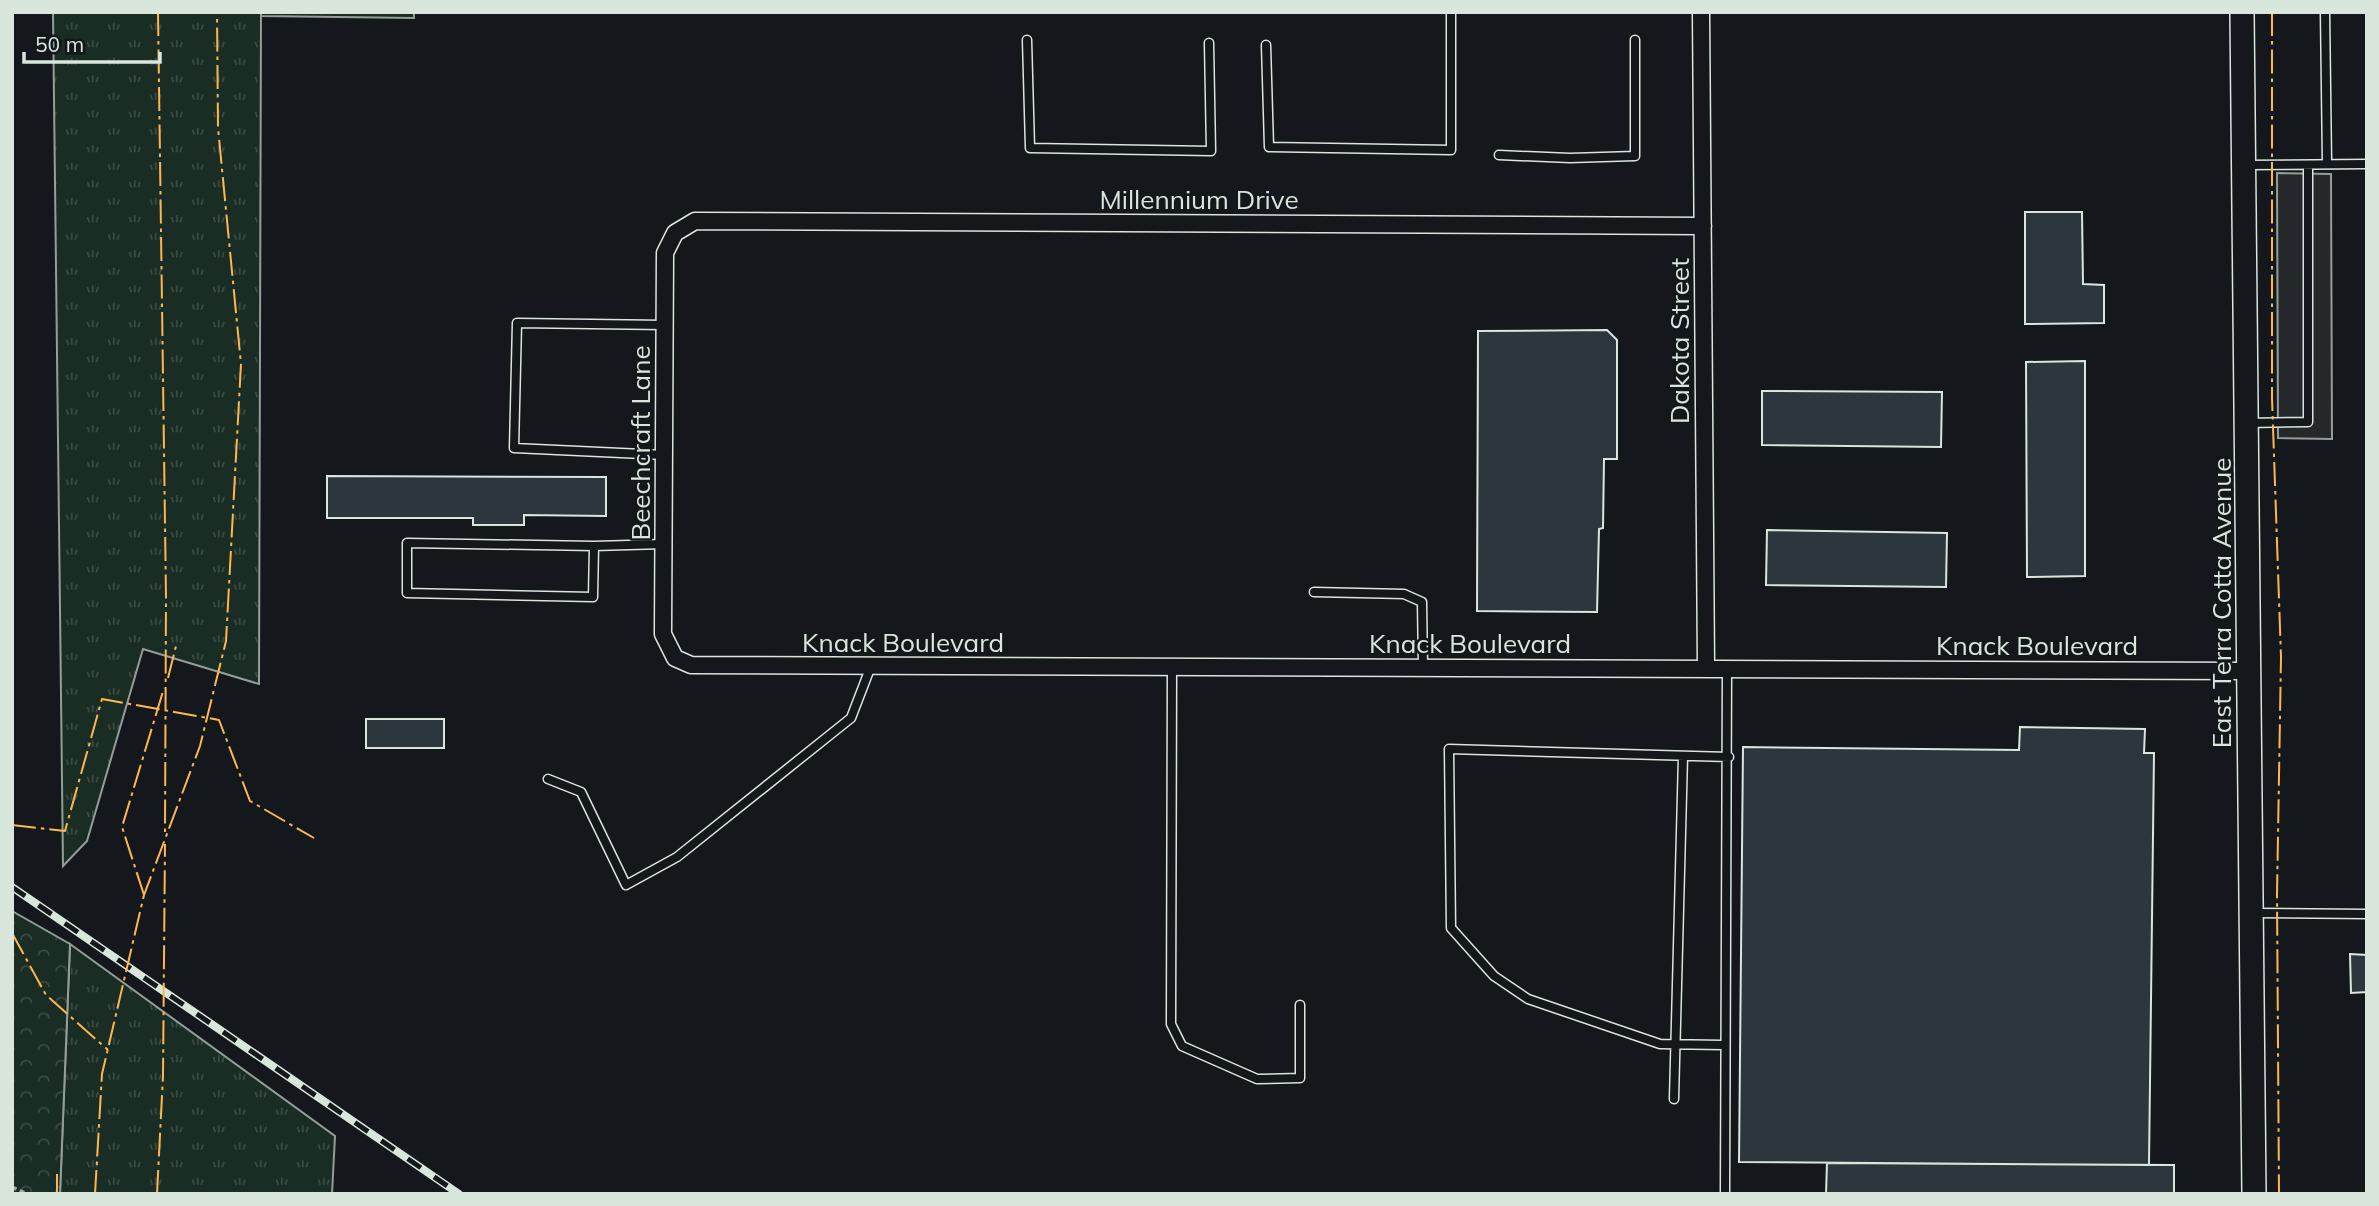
<svg xmlns="http://www.w3.org/2000/svg" width="2379" height="1206" viewBox="0 0 2379 1206" font-family="Mulish,sans-serif">
<defs>
<pattern id="grass-tufts" width="24" height="20" patternUnits="userSpaceOnUse" patternTransform="scale(1.75)"><rect width="24" height="20" fill="#1a2d24"/><path d="M3 7l-1-3M5 7V3M7 7l1-3M15 17l-1-3M17 17v-4M19 17l1-3" fill="none" stroke="#3b4b43"/></pattern>
<pattern id="forest-firs" width="22" height="20" patternUnits="userSpaceOnUse" patternTransform="scale(1.75)"><rect width="22" height="20" fill="#1a2d24"/><path d="M5 1l3.5 6h-7zM16 11l3.5 6h-7z" fill="#3b4b43"/></pattern>
<pattern id="park-crowns" width="20" height="18" patternUnits="userSpaceOnUse" patternTransform="scale(1.75)"><rect width="20" height="18" fill="#1a2d24"/><path d="M2 6a3 3 0 1 1 6 0M12 15a3 3 0 1 1 6 0" fill="none" stroke="#3b4b43"/></pattern>
</defs>
<rect width="100%" height="100%" fill="#14181c"/>
<path fill="url(#grass-tufts)" stroke="#939e99" stroke-width="2" d="M53,12H261L259,684L143,649L87,841L63,866Z
M70,944L335,1136L332,1194H60Z"/>
<path fill="url(#forest-firs)" stroke="#939e99" stroke-width="2" d="M261,12H414V18L261,16Z"/>
<path fill="url(#park-crowns)" stroke="#939e99" stroke-width="2" d="M12,911L70,944L60,1194H12Z"/>
<path fill="#24282b" stroke="#939e99" stroke-width="2" d="M2277,173L2331,174L2332,439L2278,438Z"/>
<path fill="#2c363c" stroke="#d8e6dc" stroke-width="2" d="M2025,212H2082L2083,284L2104,285V323L2025,324Z
M1607,330L1617,340V459H1604L1603,528L1599,529L1597,612L1477,611L1478,331Z
M2085,361V576L2027,577L2026,362Z
M1762,391L1942,392L1941,447L1762,445Z
M327,476L606,477V516L524,515V525H473V518H327Z
M1767,530L1947,533L1946,587L1766,585Z
M366,719H444V748H366Z
M2020,727L2145,729L2144,753H2154L2149,1165L1739,1162L1743,747L2019,750Z
M2350,954L2367,955V992L2351,993Z
M1827,1163L2174,1165V1194H1826Z"/>
<g fill="none" stroke-linecap="round" stroke-linejoin="round">
<g stroke="#d8e6dc" stroke-width="11">
<path id="lane" d="M2325,12L2327,164
M1027,40L1030,148L1211,151L1209,43
M1266,45L1269,147L1451,150V12
M1499,155L1570,158L1635,156V40
M2245,165L2367,164
M2247,423L2308,422V165
M664,455L514,448L517,323L665,325
M594,546L407,543V593L593,597L594,546L664,544
M1314,592L1404,594L1422,602L1423,668
M1172,667L1171,1024L1182,1046L1257,1079L1300,1078V1005
M548,779L581,792L626,885L677,857L851,718L871,666
M2255,913L2367,914
M1723,1045L1660,1044L1528,999L1494,976L1451,928L1449,749L1729,757
M1674,1099L1683,756
M1725,1194L1727,668"/>
</g>
<g stroke="#d8e6dc" stroke-width="19">
<path id="street" d="M1701,12L1706,668
M1703,226L695,221L675,233L665,253L663,634L675,658L691,665L2249,671"/>
</g>
<g stroke="#d8e6dc" stroke-width="26">
<path id="secondary" d="M2242,12L2254,1194"/>
</g>
<path stroke="#9da8a2" stroke-width="3.5" stroke-dasharray="5 3.5" stroke-linecap="butt" d="M12,1187L27,1194"/>
<use href="#lane" stroke="#14181c" stroke-width="8"/>
<use href="#street" stroke="#14181c" stroke-width="16"/>
<use href="#secondary" stroke="#14181c" stroke-width="23"/>
<g stroke="#d8e6dc" stroke-width="8">
<path id="rail" d="M12,887L459,1194"/>
</g>
<use href="#rail" stroke="#14181c" stroke-width="5" stroke-dasharray="16" stroke-linecap="butt"/>
<path stroke="#ffb74d" stroke-width="2" stroke-dasharray="24 5 3.5 5" stroke-linecap="butt" d="M158,12L166,597L165,833
M2272,12V398L2281,657L2277,895L2279,1194
M168,678L177,642
M12,825L65,831L102,699L219,720L250,801L314,838
M144,895L122,827L164,688
M12,933L46,995L108,1050
M57,1194V1174
M95,1194L102,1074L144,895L200,746L226,641L241,364L218,128L217,12
M157,1194L163,1076L165,844"/>
</g>
<g text-anchor="middle" dominant-baseline="central" stroke-width="5" stroke-linejoin="round" paint-order="stroke">
<g font-size="26" fill="#d8e6dc" stroke="#14181c">
<text x="1199" y="199">Millennium Drive</text>
<text transform="translate(1679 341) rotate(-90)">Dakota Street</text>
<text transform="translate(640 443) rotate(-90)">Beechcraft Lane</text>
<text transform="translate(2221 603) rotate(-90)">East Terra Cotta Avenue</text>
<text x="903" y="642">Knack Boulevard</text>
<text x="1470" y="643">Knack Boulevard</text>
<text x="2037" y="645">Knack Boulevard</text>
</g>
</g>
<rect width="2379" height="1206" fill="none" stroke="#d8e6dc" stroke-width="28"/>
<path d="M24 52v10h136v-10" fill="none" stroke="#d8e6dc" stroke-width="3.5"/>
<text x="35" y="52" font-size="21" fill="#d8e6dc" stroke="#14181c" stroke-width="5" paint-order="stroke">50 m</text>
</svg>
